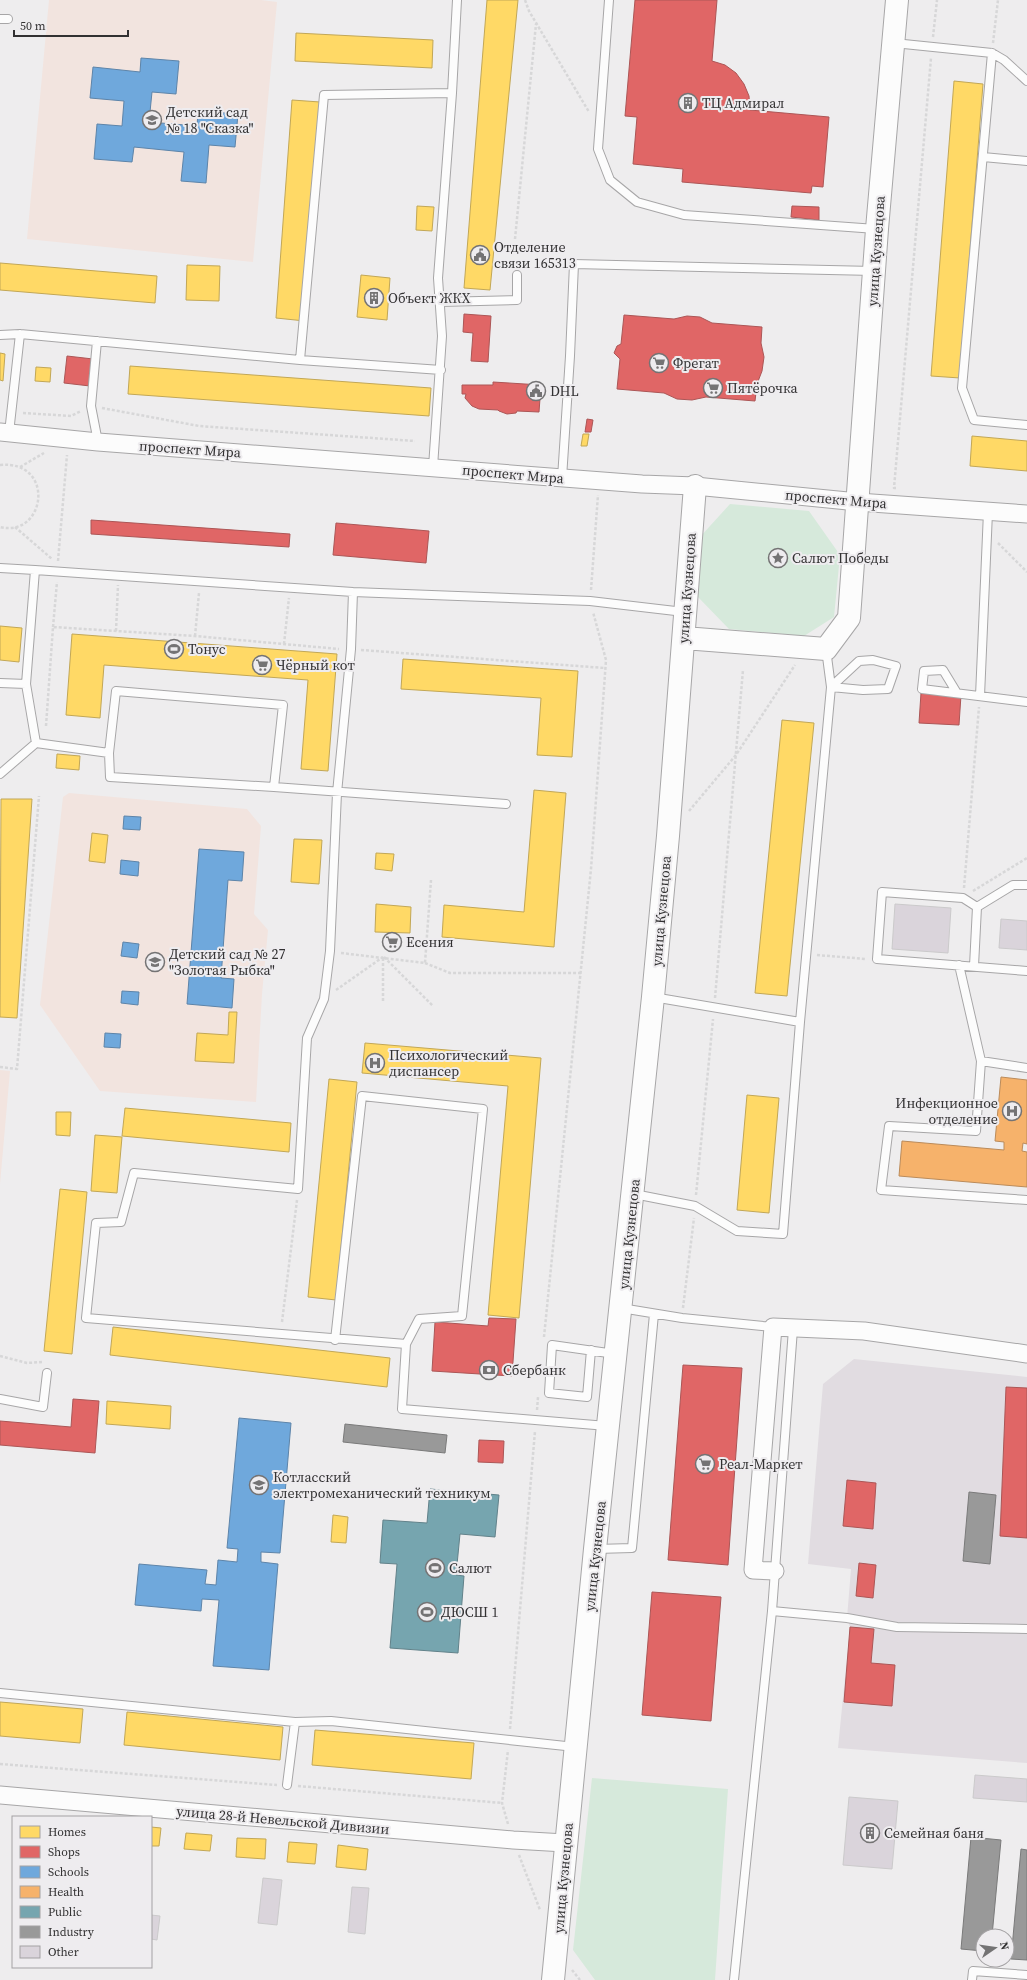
<svg xmlns="http://www.w3.org/2000/svg" width="1027" height="1980" viewBox="0 0 1027 1980" font-family="'Source Serif 4',serif">
<rect width="100%" height="100%" fill="#eeedee"/>
<path fill="#e1dce1" d="M854,1359L1027,1377V1763L838,1748L850,1627L847,1618L851,1569L808,1564L823,1384Z"/>
<path fill="#f2e4df" d="M49,0H261L277,2L253,262L27,239Z
M69,793L247,809L261,826L254,914L268,930L262,994L256,1102L100,1091L40,1005L63,797Z
M0,1070L10,1071L0,1184Z"/>
<path fill="#d6e9db" d="M730,504L809,511L840,555L834,617L804,636L729,629L697,596L700,537Z
M592,1778L728,1789L715,1980H595L573,1950Z"/>
<path fill="#ffd966" stroke="#c2a756" d="M487,0H518L490,290L464,288Z
M296,33L433,40L432,68L295,61Z
M954,81L983,84L960,378L931,376Z
M292,100L320,102L305,321L276,318Z
M417,206L434,207L432,231L416,230Z
M0,263L157,276L155,303L0,290Z
M187,265L220,266L219,301L186,300Z
M361,275L390,278L387,320L357,317Z
M0,353L5,354L3,381L0,380Z
M130,366L431,388L429,416L128,394Z
M36,367L51,368L50,382L35,381Z
M583,434H589L587,446H581Z
M972,436L1027,441V471L970,466Z
M0,626L22,628L19,662L0,660Z
M72,634L337,654L328,771L301,769L308,680L104,665L100,718L66,715Z
M403,659L578,671L572,757L537,755L541,698L401,689Z
M782,720L814,723L787,996L755,993Z
M57,754L80,756L79,770L56,768Z
M534,790L566,793L554,947L442,937L444,905L524,912Z
M1,799H32L17,1018L0,1017Z
M92,833L108,835L105,863L89,861Z
M294,839L322,840L319,884L291,882Z
M376,853L394,854L392,871L375,869Z
M376,904L411,907L410,933L375,932Z
M229,1012H237L234,1063L195,1061L197,1033L228,1035Z
M365,1043L541,1058L519,1318L488,1315L508,1086L362,1073Z
M329,1079L357,1082L336,1300L308,1297Z
M747,1095L779,1098L769,1213L737,1210Z
M125,1108L291,1123L289,1152L122,1136Z
M56,1112H71L70,1136L56,1135Z
M95,1135L122,1137L117,1193L91,1191Z
M60,1189L87,1192L72,1354L44,1351Z
M113,1327L390,1358L387,1387L110,1355Z
M107,1401L171,1406L170,1429L106,1424Z
M333,1515L348,1517L346,1543L331,1542Z
M0,1702L83,1709L80,1743L0,1736Z
M127,1712L283,1727L280,1760L124,1745Z
M315,1730L474,1743L471,1779L312,1765Z
M151,1827L161,1828L159,1846H151Z
M186,1833L212,1835L210,1851L184,1849Z
M237,1838L266,1839L265,1859L236,1857Z
M289,1842L317,1844L315,1864L287,1862Z
M338,1845L368,1849L366,1870L336,1867Z"/>
<path fill="#e06666" stroke="#ac5656" d="M635,0H717L712,61L725,65L736,73L744,84L749,96L750,110L829,117L823,187L812,186L811,193L682,182L683,169L633,164L637,117L625,116Z
M792,206L819,207V220L791,217Z
M464,314L491,316L488,362L471,361L473,333L463,332Z
M624,315L674,319L687,316L700,317L712,323L762,327L761,343L764,357L762,371L757,384L755,401L706,397L692,400L677,399L664,393L617,389L620,359L614,353L617,346L621,344Z
M67,356L93,359L90,386L64,383Z
M493,382L541,385L539,412L517,411L516,413L507,414L499,411L498,410L479,409L472,406L465,398L466,394H462V385H493Z
M587,419L593,420L591,432H585Z
M91,520L290,534L289,547L91,534Z
M336,523L429,531L426,563L333,555Z
M921,693L961,695L959,725L919,723Z
M489,1318L516,1319L512,1376L432,1371L435,1322L488,1326Z
M683,1365L742,1368L728,1565L668,1560Z
M1006,1387L1027,1388V1538L1000,1536Z
M73,1399L99,1401L95,1453L0,1445V1421L71,1427Z
M479,1440L504,1441L503,1463L478,1462Z
M847,1480L876,1483L873,1529L843,1526Z
M859,1563L876,1565L873,1598L856,1596Z
M652,1592L721,1597L711,1721L642,1715Z
M850,1627L874,1629L871,1663L895,1665L892,1706L844,1702Z"/>
<path fill="#6fa8dc" stroke="#5d84a9" d="M141,58L179,61L176,94L152,92L149,122L197,126L198,111L238,114L235,147L209,145L206,183L181,181L184,152L134,147L132,162L94,159L97,124L122,126L124,101L90,98L93,67L140,72Z
M124,816L141,817L140,830L123,829Z
M199,849L244,852L242,881L228,880L221,978L234,979L232,1008L187,1004Z
M121,860L139,862L138,876L120,874Z
M123,942L139,944L137,958L121,956Z
M122,991L139,992L138,1005L121,1003Z
M105,1033L121,1034L120,1048L104,1047Z
M239,1418L291,1423L280,1553L261,1552V1562L278,1564L269,1670L213,1666L219,1600L202,1599L201,1611L135,1605L139,1564L207,1570L205,1584L216,1585L218,1560L237,1562L238,1549L227,1548Z"/>
<path fill="#f6b26b" stroke="#bb8b5a" d="M1001,1077L1027,1080V1144L1023,1143L1022,1151L1027,1152V1187L899,1176L902,1141L1004,1150V1142L995,1141Z"/>
<path fill="#76a5af" stroke="#62828a" d="M430,1489L499,1495L495,1537L460,1534L456,1575L464,1576L458,1653L390,1648L397,1564L380,1563L383,1520L427,1523Z"/>
<path fill="#999" stroke="#7a7a7a" d="M345,1424L447,1435L445,1453L343,1442Z
M969,1492L996,1495L990,1564L963,1561Z
M971,1837L1001,1840L992,1936H983V1951L961,1949Z
M1021,1849L1027,1850V1960L1011,1959Z"/>
<path fill="#dad4db" stroke="#cbcacb" d="M895,904L951,908L948,953L892,949Z
M1001,919L1027,921V950L999,948Z
M975,1775L1027,1779V1802L973,1798Z
M849,1797L898,1801L892,1869L843,1865Z
M263,1878L282,1880L277,1925L258,1923Z
M352,1887L369,1888L365,1934L348,1932Z
M151,1915L160,1916L157,1940L151,1939Z"/>
<g fill="none" stroke-linecap="round" stroke-linejoin="round">
<g stroke="#a7a6a7" stroke-width="10">
<path id="lane" d="M609,0L598,149L610,180L637,202L684,215L876,229
M0,19H8
M894,43L992,53L962,388L974,420L1027,425
M992,53L1004,60L1027,81
M983,157L1027,161
M439,302L517,300V275
M0,335L20,334L300,360L441,370
M97,341L91,406L98,442
M300,360L324,95L452,93
M9,433L20,334
M433,467L442,336L438,278L452,93L457,0
M562,478L570,356L574,264L874,271
M0,568L35,570
M353,592L351,649L337,793L330,951L324,999L307,1038L298,1189L134,1173L121,1222L96,1223L86,1318L406,1344L402,1409L607,1426
M873,660L896,666L888,689L863,690L831,687L859,661Z
M0,683L26,684L35,570L353,592L590,601L684,612
M26,684L36,743L109,753L116,691L283,705L274,787L506,804
M957,693L943,670L924,671L922,689L1027,702
M980,696L988,512
M109,753L110,777L274,787
M0,774L36,743
M977,907L963,898L882,892L877,959L1027,971
M959,965L981,1061L976,1131L889,1126L881,1190L1027,1200
M974,966L977,907L1013,885H1027
M800,1022L831,687L826,649
M981,1061L1027,1068
M634,1194L695,1206L737,1231L783,1234L800,1022L653,997
M621,1308L682,1318L773,1327
M335,1340L362,1096L483,1109L462,1316L419,1319L406,1344
M591,1350L587,1397L549,1393L552,1345L615,1354
M0,1399L43,1407L47,1373
M596,1549L632,1548L654,1314
M772,1611L847,1618L897,1627L1027,1629
M0,1693L295,1722L331,1721L575,1747
M287,1785L295,1722
M734,1980L772,1611L793,1329
M972,1980L973,1971L1027,1975"/>
</g>
<g stroke="#a7a6a7" stroke-width="19">
<path id="street" d="M0,432L98,442L642,484L695,486L858,502L1027,514
M775,1571L753,1570L773,1327L864,1331L1027,1354
M0,1795L513,1840L565,1843"/>
</g>
<g stroke="#a7a6a7" stroke-width="24">
<path id="secondary" d="M684,638L826,649L849,618L877,229L897,0
M553,1980L595,1549L653,997L668,836L695,486"/>
</g>
<path stroke="#d7d7d8" stroke-width="2.5" stroke-dasharray="3 2" stroke-linecap="butt" d="M525,0L529,11L589,112
M933,37L937,0
M993,43L998,0
M515,239L536,24
M102,408L199,426L415,441
M23,413L71,416L81,411
M0,465C56,460 46,538 0,527
M20,467L44,453
M896,488H894L931,58
M15,527L52,559
M998,543L1027,572
M58,561L67,455
M591,590L598,495
M53,627L57,582
M116,631L118,585
M195,636L199,593
M284,644L289,598
M361,650L605,668
M46,726L53,627L195,636L339,649
M689,811L736,755L795,665
M964,888L979,707
M973,891L1027,858
M341,953L425,963L431,880
M817,955L866,959
M384,957L433,1006
M425,963L450,973H582
M336,990L383,957
M715,998L743,670
M383,1001V957
M0,1067L17,1069L39,796
M696,1195L713,1019
M683,1308L694,1218
M282,1322L297,1200
M544,1337L591,869L606,660L593,612
M0,1356L27,1363L42,1362
M537,1410L538,1397
M510,1729L535,1431
M0,1764L277,1785
M298,1786L502,1803
M508,1824L502,1803L508,1750
M519,1855L540,1910
M572,1970L580,1980"/>
<use href="#lane" stroke="#fcfcfc" stroke-width="8"/>
<use href="#street" stroke="#fcfcfc" stroke-width="17"/>
<use href="#secondary" stroke="#fcfcfc" stroke-width="22"/>
</g>
<defs>
<g id="building-ring" transform="scale(1)"><circle r="9.5" fill="#eeecef" stroke="#747374" stroke-width="1.5"/><path d="M-4-6H4V6H1V3H-1V6H-4ZM-2.5-4.3h1.7v1.8h-1.7ZM.8-4.3h1.7v1.8H.8ZM-2.5-1h1.7V.8h-1.7ZM.8-1h1.7V.8H.8Z" fill="#747374"/></g>
<g id="school-ring" transform="scale(1)"><circle r="9.5" fill="#eeecef" stroke="#747374" stroke-width="1.5"/><path d="M0-5L7-2L0 1L-7-2ZM-4 1L0 2.5L4 1V4Q0 6-4 4Z" fill="#747374"/></g>
<g id="civic-ring" transform="scale(1)"><circle r="9.5" fill="#eeecef" stroke="#747374" stroke-width="1.5"/><path d="M-.6-6.5H3V-4.5H.6V-3L4-1V1h2V6H-6V1h2V-1L-.6-3ZM-1.2 2.5V6h2.4V2.5Z" fill="#747374"/></g>
<g id="supermarket-ring" transform="scale(1)"><circle r="9.5" fill="#eeecef" stroke="#747374" stroke-width="1.5"/><path d="M-6-5.5h2.5l.6 2H6L4.5 2H-2.5L-4.4-4H-6ZM-1.5 3.2a1.3 1.3 0 1 0 .1 0ZM3 3.2a1.3 1.3 0 1 0 .1 0Z" fill="#747374"/></g>
<g id="sight-ring" transform="scale(1)"><circle r="9.5" fill="#eeecef" stroke="#747374" stroke-width="1.5"/><path d="M0-6L1.8-2.2L6-1.7L2.9 1.2L3.7 5.4L0 3.3L-3.7 5.4L-2.9 1.2L-6-1.7L-1.8-2.2Z" fill="#747374"/></g>
<g id="stadium-ring" transform="scale(1)"><circle r="9.5" fill="#eeecef" stroke="#747374" stroke-width="1.5"/><path d="M0-5a6.5 5 0 1 0 0 10a6.5 5 0 1 0 0-10ZM-3.5-1.8h7v3.6h-7Z" fill="#747374"/></g>
<g id="hospital-ring" transform="scale(1)"><circle r="9.5" fill="#eeecef" stroke="#747374" stroke-width="1.5"/><path d="M-5-5h3v3.5h4V-5h3V5h-3V1.5h-4V5h-3Z" fill="#747374"/></g>
<g id="bank-ring" transform="scale(1)"><circle r="9.5" fill="#eeecef" stroke="#747374" stroke-width="1.5"/><path d="M-6-4H6V4H-6ZM0-2.3a2.3 2.3 0 1 0 0 4.6a2.3 2.3 0 1 0 0-4.6Z" fill="#747374"/></g>
<g id="university-ring" transform="scale(1)"><circle r="9.5" fill="#eeecef" stroke="#747374" stroke-width="1.5"/><path d="M0-5L7-2L0 1L-7-2ZM-4 1L0 2.5L4 1V4Q0 6-4 4Z" fill="#747374"/></g>
</defs>
<g fill-rule="evenodd">
<use href="#building-ring" x="688" y="103"/>
<use href="#school-ring" x="152" y="120"/>
<use href="#civic-ring" x="480" y="255"/>
<use href="#building-ring" x="374" y="298"/>
<use href="#supermarket-ring" x="659" y="363"/>
<use href="#supermarket-ring" x="713" y="388"/>
<use href="#civic-ring" x="536" y="391"/>
<use href="#sight-ring" x="778" y="558"/>
<use href="#stadium-ring" x="174" y="649"/>
<use href="#supermarket-ring" x="262" y="665"/>
<use href="#supermarket-ring" x="392" y="942"/>
<use href="#school-ring" x="155" y="962"/>
<use href="#hospital-ring" x="375" y="1063"/>
<use href="#hospital-ring" x="1012" y="1111"/>
<use href="#bank-ring" x="489" y="1370"/>
<use href="#supermarket-ring" x="705" y="1464"/>
<use href="#university-ring" x="259" y="1485"/>
<use href="#stadium-ring" x="435" y="1568"/>
<use href="#stadium-ring" x="427" y="1612"/>
<use href="#building-ring" x="870" y="1833"/>
</g>
<g text-anchor="middle" dominant-baseline="central" stroke-width="4" stroke-linejoin="round" paint-order="stroke">
<g font-size="14" fill="#323132" stroke="#eeecef" text-anchor="start">
<text x="702" y="103">ТЦ Адмирал</text>
<text x="166" y="112">Детский сад<tspan x="166" dy="16">№ 18 "Сказка"</tspan></text>
<text x="494" y="247">Отделение<tspan x="494" dy="16">связи 165313</tspan></text>
<text x="388" y="298">Объект ЖКХ</text>
<text x="673" y="363">Фрегат</text>
<text x="727" y="388">Пятёрочка</text>
<text x="550" y="391">DHL</text>
<text x="792" y="558">Салют Победы</text>
<text x="188" y="649">Тонус</text>
<text x="276" y="665">Чёрный кот</text>
<text x="406" y="942">Есения</text>
<text x="169" y="954">Детский сад № 27<tspan x="169" dy="16">"Золотая Рыбка"</tspan></text>
<text x="389" y="1055">Психологический<tspan x="389" dy="16">диспансер</tspan></text>
<text x="998" y="1103" text-anchor="end">Инфекционное<tspan x="998" dy="16">отделение</tspan></text>
<text x="503" y="1370">Сбербанк</text>
<text x="719" y="1464">Реал-Маркет</text>
<text x="273" y="1477">Котласский<tspan x="273" dy="16">электромеханический техникум</tspan></text>
<text x="449" y="1568">Салют</text>
<text x="441" y="1612">ДЮСШ 1</text>
<text x="884" y="1833">Семейная баня</text>
</g>
<g font-size="14" fill="#323132" stroke="#eeecef">
<text transform="translate(876 251) rotate(-86)">улица Кузнецова</text>
<text transform="translate(190 449) rotate(4)">проспект Мира</text>
<text transform="translate(513 474) rotate(5)">проспект Мира</text>
<text transform="translate(836 499) rotate(5)">проспект Мира</text>
<text transform="translate(687 588) rotate(-86)">улица Кузнецова</text>
<text transform="translate(661 911) rotate(-85)">улица Кузнецова</text>
<text transform="translate(629 1234) rotate(-84)">улица Кузнецова</text>
<text transform="translate(595 1556) rotate(-84)">улица Кузнецова</text>
<text transform="translate(283 1820) rotate(5)">улица 28-й Невельской Дивизии</text>
<text transform="translate(563 1878) rotate(-85)">улица Кузнецова</text>
</g>
</g>
<rect x="12" y="1816" width="140" height="152" fill="#eeecef" stroke="#a3a1a3"/>
<rect x="20" y="1826" width="20" height="12" fill="#ffd966" stroke="#a3a1a3"/>
<text x="48" y="1836" font-size="12" fill="#323132">Homes</text>
<rect x="20" y="1846" width="20" height="12" fill="#e06666" stroke="#a3a1a3"/>
<text x="48" y="1856" font-size="12" fill="#323132">Shops</text>
<rect x="20" y="1866" width="20" height="12" fill="#6fa8dc" stroke="#a3a1a3"/>
<text x="48" y="1876" font-size="12" fill="#323132">Schools</text>
<rect x="20" y="1886" width="20" height="12" fill="#f6b26b" stroke="#a3a1a3"/>
<text x="48" y="1896" font-size="12" fill="#323132">Health</text>
<rect x="20" y="1906" width="20" height="12" fill="#76a5af" stroke="#a3a1a3"/>
<text x="48" y="1916" font-size="12" fill="#323132">Public</text>
<rect x="20" y="1926" width="20" height="12" fill="#999999" stroke="#a3a1a3"/>
<text x="48" y="1936" font-size="12" fill="#323132">Industry</text>
<rect x="20" y="1946" width="20" height="12" fill="#dad4db" stroke="#a3a1a3"/>
<text x="48" y="1956" font-size="12" fill="#323132">Other</text>
<g transform="translate(995 1948) rotate(77)"><circle r="19" fill="#eeecef" stroke="#a3a1a3"/>
<path d="M0-3L7 15L0 10L-7 15Z" fill="#747374"/>
<text y="-6" font-size="11" font-weight="bold" text-anchor="middle" fill="#323132">N</text>
</g>
<path d="M14 30v6h114v-6" fill="none" stroke="#323132" stroke-width="2"/>
<text x="20" y="30" font-size="12" fill="#323132" stroke="#eeecef" stroke-width="3" paint-order="stroke">50 m</text>
</svg>
